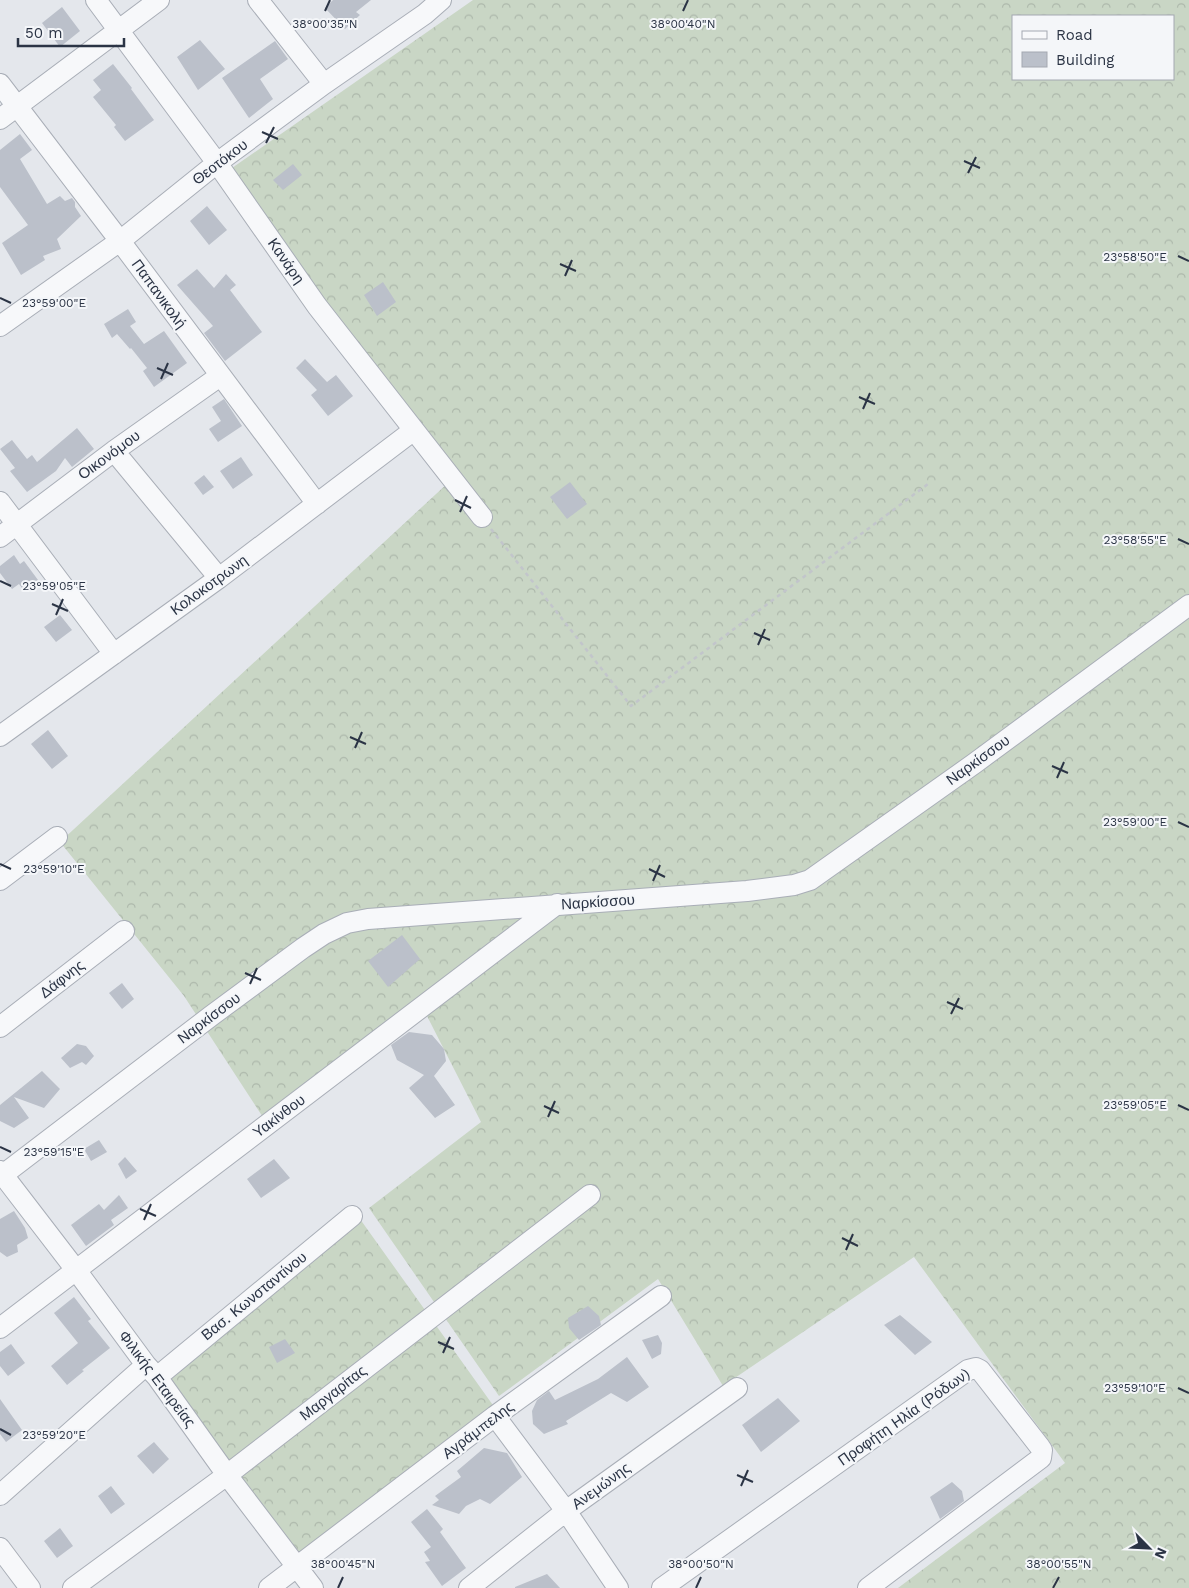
<svg xmlns="http://www.w3.org/2000/svg" width="1189" height="1588" viewBox="0 0 1189 1588" font-family="'Work Sans',sans-serif">
<defs>
<pattern id="forest-crowns" width="20" height="18" patternUnits="userSpaceOnUse" patternTransform="scale(1.25)"><rect width="20" height="18" fill="#c9d6c5"/><path d="M2 6a3 3 0 1 1 6 0M12 15a3 3 0 1 1 6 0" fill="none" stroke="#adb8ab"/></pattern>
</defs>
<rect width="100%" height="100%" fill="#e4e7ec"/>
<path fill="url(#forest-crowns)" fill-rule="evenodd" d="M473,0H1189V1588H898L1065,1463L914,1257L723,1386L658,1279L499,1396L369,1208L481,1122L427,1016L268,1125L184,996L60,842L449,482L232,168ZM1013,16H1173V79H1013Z
M360,1219L495,1408L299,1554L163,1377Z"/>
<path fill="#bbc0ca" d="M333,0H371L356,12L360,15L345,29L325,8Z
M62,7L80,31L60,47L42,23Z
M200,40L225,69L198,90L177,57Z
M275,41L288,59L260,79L273,99L249,118L222,78Z
M113,64L132,88L131,89L154,120L125,141L114,127L116,125L93,97L101,90L93,80Z
M20,134L32,150L20,159L47,204L60,196L65,201L72,198L75,202V207L81,216L57,239L61,249L43,256L45,260L21,275L2,243L28,225L0,187V150Z
M293,164L302,175L283,190L273,180Z
M207,206L227,230L209,245L190,221Z
M197,269L214,288L226,274L236,285L230,290L262,332L225,361L204,333L213,326L177,285Z
M383,282L396,302L377,316L364,295Z
M128,309L136,322L130,326L144,344L164,331L187,363L154,387L143,371L147,368L131,348L130,349L117,334L112,338L104,324Z
M305,359L327,382L336,375L353,396L328,416L311,395L317,390L296,368Z
M224,399L242,426L218,442L209,429L221,421L212,407Z
M77,428L94,449L72,467L65,458L56,471L27,492L10,471L15,468L0,449L12,440L27,459L32,455L37,462Z
M241,457L253,475L233,489L220,471Z
M204,475L214,487L203,495L194,483Z
M570,482L587,504L567,519L550,497Z
M14,555L20,564L24,561L38,580L24,591L19,584L12,589L0,573V566Z
M60,615L72,630L56,642L44,627Z
M48,730L68,756L52,769L31,744Z
M402,935L420,959L388,987L368,961Z
M122,983L134,999L122,1009L109,993Z
M409,1032L432,1035L444,1049L446,1061L434,1076L455,1105L435,1118L409,1088L424,1075L397,1060L391,1045Z
M77,1044L86,1046L94,1056L86,1065L82,1062L70,1068L61,1058Z
M42,1071L60,1089L44,1108L14,1097L29,1118L14,1128L0,1121V1105Z
M99,1140L107,1152L91,1161L84,1149Z
M125,1157L137,1171L126,1179L118,1164Z
M274,1159L290,1178L261,1198L247,1179Z
M119,1195L128,1208L111,1220L114,1225L86,1246L71,1225L99,1204L104,1210Z
M14,1211L25,1228L28,1238L17,1245L18,1252L7,1257L0,1252V1219Z
M74,1297L91,1319L88,1321L110,1348L82,1370L84,1371L67,1385L51,1366L78,1343L54,1313Z
M588,1306L599,1316L601,1325L579,1340L569,1328L568,1318Z
M900,1315L932,1342L915,1355L884,1325Z
M658,1335L662,1343L661,1354L652,1359L642,1340Z
M285,1339L295,1353L277,1363L269,1347Z
M11,1344L25,1363L8,1376L0,1366V1352Z
M627,1357L649,1387L627,1402L611,1393L566,1421L568,1424L544,1434L533,1424L532,1411L537,1400L549,1391L555,1400L598,1379Z
M778,1398L800,1421L761,1452L742,1425Z
M0,1399L22,1430L6,1442L0,1434Z
M154,1442L169,1459L153,1474L137,1456Z
M484,1448L507,1453L522,1477L490,1504L480,1499L466,1506L459,1514L432,1505L439,1500L435,1496L461,1477L457,1471Z
M952,1482L962,1491L964,1501L940,1519L930,1497Z
M111,1486L125,1504L111,1514L98,1496Z
M427,1509L443,1529L440,1532L466,1568L442,1586L425,1562L430,1561L424,1552L431,1547L411,1522Z
M60,1528L73,1546L57,1558L44,1541Z
M547,1574L560,1588H515V1587Z"/>
<g fill="none" stroke-linecap="round" stroke-linejoin="round">
<g stroke="#a9aeb7" stroke-width="22">
<path id="minor" d="M96,0L217,163L317,306L482,517
M258,0L324,84
M0,84L120,241L317,504
M0,119L159,0
M0,326L120,241L217,163L324,84L425,14L441,0
M114,451L219,578
M0,502L114,654
M0,537L114,451L220,376
M0,736L219,578L414,430
M0,880L57,837
M0,1027L124,931
M0,1171L76,1270L146,1365L157,1377L227,1475L313,1588
M0,1177L211,1016L303,948L324,934L347,923L368,919L747,891L794,885L810,880L975,763L1189,605
M0,1328L557,904
M157,1377L352,1216
M495,1416L566,1511L618,1588
M0,1495L146,1365
M0,1548L30,1588
M73,1588L227,1475L590,1195
M269,1588L495,1416L661,1296
M469,1588L566,1511L737,1388
M662,1588L968,1370L976,1368L980,1370L1040,1447L1042,1450L1041,1458L868,1588"/>
</g>
<path stroke="#c2c5cb" stroke-width="2.5" stroke-dasharray="4 4" stroke-linecap="butt" d="M491,529L631,706L928,484"/>
<use href="#minor" stroke="#f7f8fa" stroke-width="20"/>
</g>
<path fill="none" stroke="#2b3445" stroke-width="2" d="M325,11L330,0M683,11L688,0M262,132L278,139M266,143L274,127M964,161L980,168M968,173L976,157M1178,256L1189,261M560,264L576,271M565,276L572,260M0,298L11,303M157,368L173,375M161,379L168,363M859,397L875,404M863,409L870,393M455,500L471,508M460,512L467,496M1178,539L1189,544M0,581L11,586M52,604L68,611M56,615L63,599M754,633L770,640M758,645L765,629M350,737L366,744M355,748L362,732M1052,766L1068,773M1057,778L1064,762M1178,822L1189,827M0,864L11,869M649,869L665,877M653,881L660,865M245,973L261,980M250,984L257,968M947,1002L963,1009M951,1014L959,998M1178,1105L1189,1110M544,1106L559,1113M548,1117L555,1101M0,1147L11,1152M140,1209L156,1216M144,1220L151,1204M842,1238L858,1246M846,1250L853,1234M438,1342L454,1349M443,1353L450,1337M1178,1388L1189,1393M0,1429L11,1435M737,1475L753,1482M741,1486L748,1470M338,1588L343,1577M696,1588L701,1577M1053,1588L1059,1577"/>
<g text-anchor="middle" dominant-baseline="central" stroke-width="4" stroke-linejoin="round" paint-order="stroke">
<g font-size="15" fill="#2b3445" stroke="#f4f6f9">
<text transform="translate(220 162) rotate(-37)">Θεοτόκου</text>
<text transform="translate(286 261) rotate(55)">Κανάρη</text>
<text transform="translate(159 294) rotate(54)">Παπανικολή</text>
<text transform="translate(109 455) rotate(-36)">Οικονόμου</text>
<text transform="translate(209 585) rotate(-36)">Κολοκοτρωνη</text>
<text transform="translate(978 760) rotate(-36)">Ναρκίσσου</text>
<text transform="translate(598 902) rotate(-4)">Ναρκίσσου</text>
<text transform="translate(62 979) rotate(-38)">Δάφνης</text>
<text transform="translate(209 1018) rotate(-37)">Ναρκίσσου</text>
<text transform="translate(279 1116) rotate(-37)">Υακίνθου</text>
<text transform="translate(254 1296) rotate(-39)">Βασ. Κωνσταντίνου</text>
<text transform="translate(157 1379) rotate(53)">Φιλικής Εταιρείας</text>
<text transform="translate(333 1393) rotate(-38)">Μαργαρίτας</text>
<text transform="translate(904 1417) rotate(-35)">Προφήτη Ηλία (Ρόδων)</text>
<text transform="translate(478 1430) rotate(-37)">Αγράμπελης</text>
<text transform="translate(601 1486) rotate(-36)">Ανεμώνης</text>
</g>
</g>
<g font-size="12" text-anchor="middle" fill="#2b3445" stroke="#f4f6f9" stroke-width="4" stroke-linejoin="round" paint-order="stroke">
<text x="325" y="28">38°00'35"N</text>
<text x="683" y="28">38°00'40"N</text>
<text x="1135" y="261">23°58'50"E</text>
<text x="54" y="307">23°59'00"E</text>
<text x="1135" y="544">23°58'55"E</text>
<text x="54" y="590">23°59'05"E</text>
<text x="1135" y="826">23°59'00"E</text>
<text x="54" y="873">23°59'10"E</text>
<text x="1135" y="1109">23°59'05"E</text>
<text x="54" y="1156">23°59'15"E</text>
<text x="1135" y="1392">23°59'10"E</text>
<text x="54" y="1439">23°59'20"E</text>
<text x="343" y="1568">38°00'45"N</text>
<text x="701" y="1568">38°00'50"N</text>
<text x="1059" y="1568">38°00'55"N</text>
</g>
<rect x="1012" y="15" width="162" height="65" fill="#f4f6f9" stroke="#a4a8b1"/>
<rect x="1022" y="31" width="25" height="8" fill="#f7f8fa" stroke="#a4a8b1"/>
<text x="1056" y="40" font-size="15" fill="#2b3445">Road</text>
<rect x="1022" y="52" width="25" height="15" fill="#bbc0ca" stroke="#a4a8b1"/>
<text x="1056" y="65" font-size="15" fill="#2b3445">Building</text>
<g transform="translate(1149 1548) rotate(114)" stroke="#f4f6f9" stroke-width="4" paint-order="stroke">
<path d="M0-4L9 19L0 12L-9 19Z" fill="#2b3445"/>
<text y="-8" font-size="14" font-weight="bold" text-anchor="middle" fill="#2b3445">N</text>
</g>
<path d="M18 38v8h106v-8" fill="none" stroke="#2b3445" stroke-width="2.5"/>
<text x="25" y="38" font-size="15" fill="#2b3445" stroke="#f4f6f9" stroke-width="4" paint-order="stroke">50 m</text>
</svg>
